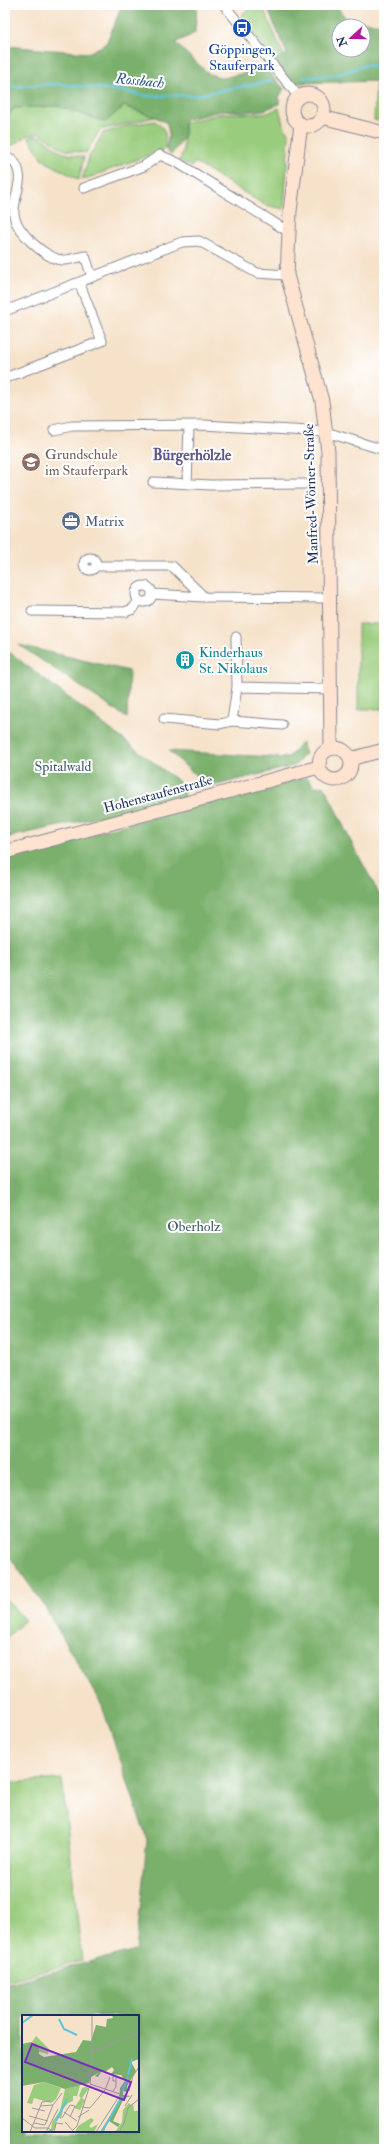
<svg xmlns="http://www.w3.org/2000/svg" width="389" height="2154" viewBox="0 0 389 2154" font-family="'IM FELL Double Pica',serif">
<rect width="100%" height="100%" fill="#fff"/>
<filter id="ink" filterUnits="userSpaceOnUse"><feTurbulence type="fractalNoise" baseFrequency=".025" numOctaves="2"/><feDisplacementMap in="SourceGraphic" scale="8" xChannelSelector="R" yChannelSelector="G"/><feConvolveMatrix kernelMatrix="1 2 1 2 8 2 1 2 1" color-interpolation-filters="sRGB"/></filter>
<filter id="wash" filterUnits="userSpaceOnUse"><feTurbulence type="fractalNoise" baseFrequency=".012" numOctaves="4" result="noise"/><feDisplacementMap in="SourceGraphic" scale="16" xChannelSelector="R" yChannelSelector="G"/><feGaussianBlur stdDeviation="0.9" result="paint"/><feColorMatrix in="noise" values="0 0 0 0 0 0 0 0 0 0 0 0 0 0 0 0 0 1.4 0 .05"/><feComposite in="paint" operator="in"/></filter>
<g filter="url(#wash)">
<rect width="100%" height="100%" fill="#f6e2c9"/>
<path fill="#99cc7c" stroke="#5a7e6d" d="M254,5H262L284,56L274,62L241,15Z
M376,81H384V122L374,120Z
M58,106L105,121L124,106L155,117L100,130L86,153L65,150L39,133L27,136L5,150V121L14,108Z
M279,108L283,124L289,135L284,209L265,205L194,162L192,167L179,161L183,152L184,124L187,122L223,113L265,114Z
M155,121C167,130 166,134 165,149L82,180L89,157L103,133L129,125Z
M33,136H40L63,153L84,157L79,180L43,160L29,138Z
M358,624H384V709H358Z
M5,1598L25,1620L5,1639Z
M62,1779L82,1961L5,1981V1783Z"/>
<path fill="#7ab06c" stroke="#4a7065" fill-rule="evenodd" d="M122,5H197L195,33L175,43L209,74L223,78L266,68L284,89L279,97V104L264,110L243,112L224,110L184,120V137L171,155L166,150L169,134L167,123L155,117L124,106L105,122L58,106L14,108L5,121V46L88,53L106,44Z
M266,5H336L347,20L384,24V81L295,83L292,85L274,62L287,54ZM339,26H363V50H339Z
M19,645L129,671L127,718Z
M5,649L183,785L184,798L5,838Z
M302,742L306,754L294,766L212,786L201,780L169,751L288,758Z
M307,777L314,786L325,787L350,840L384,903V2149H5V1984L136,1950L147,1840L102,1706L45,1607L5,1550V856ZM23,2016H138V2131H23Z"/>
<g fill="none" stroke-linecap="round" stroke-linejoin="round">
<path stroke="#5ec3dc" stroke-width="2.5" d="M303,78L338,75L366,65L384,68
M5,87L56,84L117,90L145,96L198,95L271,81"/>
</g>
</g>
<g filter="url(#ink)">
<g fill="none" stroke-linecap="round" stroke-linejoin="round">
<g stroke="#888894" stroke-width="11">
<path id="street" d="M224,5L299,97
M12,159C28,178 13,193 14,214C15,231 47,260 63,260C70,260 78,257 85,256L92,277
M84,188L144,166L160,155L178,163L289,232
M5,311L182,242L199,241L257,273L287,275
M5,378L102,341L79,282
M54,430L72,426L203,425L326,432L384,450
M153,482L211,485L304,484
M187,484L189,427
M84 564a6 6 0 1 1 12 0a6 6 0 1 1-12 0Z
M96,566H172L204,597
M136 594a8 8 0 1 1 16 0a8 8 0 1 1-16 0Z
M152,594L204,597L330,598
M32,611L125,612L133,609L139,600
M236,637L237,687
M164,719L220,724L232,721L282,725
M232,721L237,687L329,689"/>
</g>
<g stroke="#888894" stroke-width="15">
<path id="secondary" d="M292 110a16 16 0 1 1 32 0a16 16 0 1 1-32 0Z
M322,117L384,133
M301,124L290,211L287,275L322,401L328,452L331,748
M319 764a16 16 0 1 1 32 0a16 16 0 1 1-32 0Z
M350,759L384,750
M5,852L319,767"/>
</g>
<use href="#street" stroke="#fff" stroke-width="9"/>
<use href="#secondary" stroke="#fee3d1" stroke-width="13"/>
</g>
</g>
<defs>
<g id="bus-disc" transform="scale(1)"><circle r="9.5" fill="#1a4fb4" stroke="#fff"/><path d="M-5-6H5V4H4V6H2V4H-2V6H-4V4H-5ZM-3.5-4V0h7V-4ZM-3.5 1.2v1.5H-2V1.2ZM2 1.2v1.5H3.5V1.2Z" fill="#fff"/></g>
<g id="school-disc" transform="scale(1)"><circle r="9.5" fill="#8d6e63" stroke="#fff"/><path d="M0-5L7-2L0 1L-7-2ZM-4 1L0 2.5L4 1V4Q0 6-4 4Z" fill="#fff"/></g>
<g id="office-disc" transform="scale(1)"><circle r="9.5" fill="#5c6f8a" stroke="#fff"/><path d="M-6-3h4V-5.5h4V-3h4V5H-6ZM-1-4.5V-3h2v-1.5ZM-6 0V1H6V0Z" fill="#fff"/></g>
<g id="building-disc" transform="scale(1)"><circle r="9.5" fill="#0f9aa8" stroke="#fff"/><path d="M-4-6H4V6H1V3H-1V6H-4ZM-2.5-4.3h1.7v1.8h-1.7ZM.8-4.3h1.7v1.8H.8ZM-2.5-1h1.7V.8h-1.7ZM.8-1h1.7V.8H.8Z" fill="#fff"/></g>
</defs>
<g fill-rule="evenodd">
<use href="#bus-disc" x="242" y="28"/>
<use href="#school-disc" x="31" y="462"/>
<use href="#office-disc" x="71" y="521"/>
<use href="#building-disc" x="185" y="660"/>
</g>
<g text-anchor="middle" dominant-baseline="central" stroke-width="4" stroke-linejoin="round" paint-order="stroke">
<g font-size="14" fill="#164399" stroke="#fff">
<text x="242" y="49">Göppingen,<tspan x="242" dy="16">Stauferpark</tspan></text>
</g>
<g font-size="14" fill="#785e54" stroke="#fff" text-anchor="start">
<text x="45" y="454">Grundschule<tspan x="45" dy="16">im Stauferpark</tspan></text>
</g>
<g font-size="14" fill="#1b2f5e" stroke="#fff">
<text transform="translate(311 494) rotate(-92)">Manfred-Wörner-Straße</text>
<text transform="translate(158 794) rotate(-15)">Hohenstaufenstraße</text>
</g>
<g font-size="14" fill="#4e5e75" stroke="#fff" text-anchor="start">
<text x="85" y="521">Matrix</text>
</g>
<g font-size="14" fill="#0d838f" stroke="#fff" text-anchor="start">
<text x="199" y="652">Kinderhaus<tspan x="199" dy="16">St. Nikolaus</tspan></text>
</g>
<g font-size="14" fill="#415e67" stroke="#fff">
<text x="63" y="766">Spitalwald</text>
<text x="194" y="1226">Oberholz</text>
</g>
<g font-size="15" font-style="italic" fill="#2f5b84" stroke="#fff">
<text transform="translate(140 81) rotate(6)">Rossbach</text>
</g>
<g font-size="15" font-weight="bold" fill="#5f5787" stroke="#fff">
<text x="192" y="455">Bürgerhölzle</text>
</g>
</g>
<g transform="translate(22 2015)">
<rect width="117" height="117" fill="#f6e2c9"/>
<path d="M14,21L27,34L26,39L17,37V31L10,27ZM22,67L39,73L34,84L29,88L12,83L10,89L5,88L12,70ZM58,70L55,81H51V86L46,88L41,94L39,104L35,102L34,112L30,117H24L29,114L30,107L38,96L43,74ZM64,72L67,73L60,83L63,85L58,95L52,93L59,83L57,81L60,73ZM107,88L109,90L111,88L112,96H117V117H93L100,107L101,95ZM69,103L72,105L67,111L69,113L76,109L72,117H53L56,111Z" fill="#99cc7c"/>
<path d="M90,0H117V44L109,47L114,56L105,71V77L101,76V80L109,81L102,83L91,106L98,109L96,112L87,106L82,112L83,115L78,117L97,87L98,73L103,66L99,60L89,59L92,55L90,52L83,57L79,56V57L76,62L73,61L78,57L69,62L67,68L43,74L22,67L0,71V29L9,27L15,29L17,33V39L22,42L54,37L61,25L69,26L74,10L84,12L85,4L91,3Z" fill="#7ab06c"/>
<path fill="none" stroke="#5ec3dc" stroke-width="2" d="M37,4L42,14L55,20M0,8L11,0H32M106,60L110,44M100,77L106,62M34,106L45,84M80,117L100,81"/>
<path fill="none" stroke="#9e9a9e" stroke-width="1" d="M70,0V37M68,69L98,79M68,69L71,36L117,18M91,76L94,72V61H91V66H94M107,76L111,61L117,52M18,91L31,90L40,78M103,91L110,80M60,92L68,93L83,75L88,62M10,93L23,96M42,97L55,106M7,101L26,106M56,102L67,95M0,103L13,113H26L32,117M40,103L48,90L53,91L48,102M43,107L51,116M12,108L23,110L31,90M8,117L20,87L28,86M24,117L36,94M32,117L34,108L41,109M49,117L55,111L68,70M74,117L98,80M97,117L102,108L106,93L117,84"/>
<path fill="#7b2cbf" fill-opacity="0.15" stroke="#7b2cbf" stroke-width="2" d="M10,29L109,67L102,85L3,47Z"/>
<rect width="117" height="117" fill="none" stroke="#1b2f5e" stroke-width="2"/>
</g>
<rect width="389" height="2154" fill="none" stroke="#fff" stroke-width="20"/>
<g transform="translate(351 38) rotate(249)"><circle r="19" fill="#ffffff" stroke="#a4acbf"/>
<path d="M0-3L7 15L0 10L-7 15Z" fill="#b5179e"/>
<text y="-6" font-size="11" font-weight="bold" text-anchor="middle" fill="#1b2f5e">N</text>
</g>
</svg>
